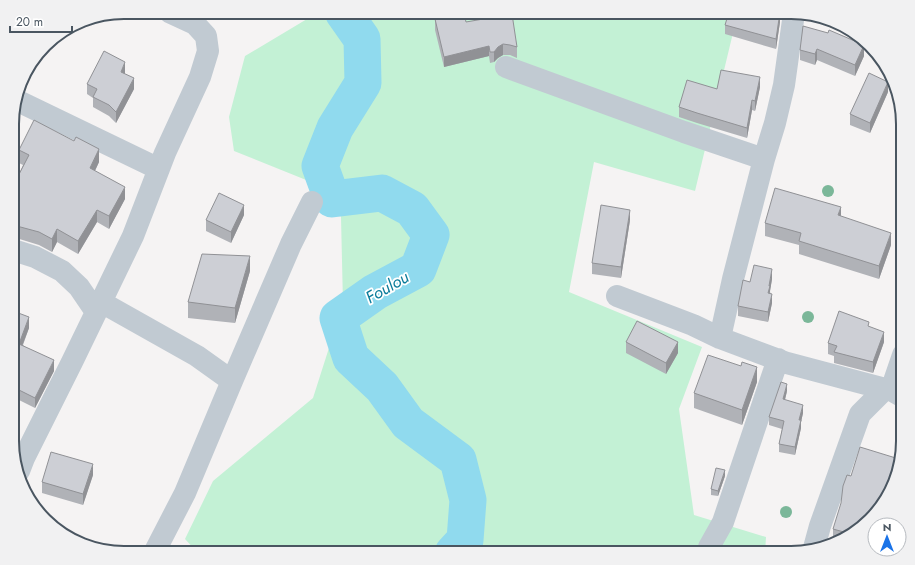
<svg xmlns="http://www.w3.org/2000/svg" width="915" height="565" viewBox="0 0 915 565" font-family="Jost,sans-serif">
<rect width="100%" height="100%" fill="#f5f3f3"/>
<path fill="#c3f1d5" d="M312,12H738L695,191L594,162L569,292L702,347L679,409L694,515L766,537L765,553H198L185,539L213,481L313,398L343,304L341,217L326,188L234,151L229,117L245,56L307,19Z"/>
<g fill="none" stroke-linecap="round" stroke-linejoin="round">
<path stroke="#90daee" stroke-width="37" d="M343,12L362,39L363,83L335,128L320,166L332,199L382,193L412,209L431,235L418,269L375,292L338,318L351,358L382,387L408,423L458,460L468,500L465,540L453,553"/>
<path stroke="#c1cad2" stroke-width="22" d="M506,67L684,132L764,159
M16,100L159,169
M13,250L35,257L62,271L79,287L96,312
M617,296L693,325L720,338L787,363L885,389L891,390L903,397
M101,302L197,356L232,381
M720,338L733,279L764,159L775,123L784,85L794,13
M891,390L903,355
M19,471L24,458L72,362L133,236L165,153L200,77L208,51L206,36L195,24L169,12
M709,547L723,522L778,359
M814,548L820,526L860,414L885,389
M154,553L185,493L232,381L291,244L312,202"/>
</g>
<g fill="#7bb799">
<circle cx="828" cy="191" r="6"/>
<circle cx="808" cy="317" r="6"/>
<circle cx="786" cy="512" r="6"/>
</g>
<path fill="#b0b2b7" d="M435,19L466,22L517,47V58L510,55H503L498,58L494,62L490,63L489,56L444,67L435,30Z
M780,22L776,49L725,34V25Z
M803,26L864,56L855,76L817,60L815,65L800,60V50Z
M125,73V74L134,89L116,123L109,116L93,107V98L87,94V84Z
M760,87L755,111L752,110L747,138L697,123L679,117V107L717,89Z
M888,92L870,133L850,125V114Z
M19,150L99,162L95,171L125,199L109,229L97,222L78,254L57,242L52,252L39,245L13,237V186L23,165L19,163Z
M244,215L231,243L206,231V220Z
M841,216L891,245L879,279L799,254V245L765,236V223Z
M630,220L621,278L592,274V263Z
M250,271L235,323L188,318V302Z
M772,279L770,291L772,303L768,322L738,316V306L750,282Z
M13,311L29,328L23,345L54,371L35,408L13,397Z
M869,327L884,342L873,373L834,363V356L828,354V343Z
M626,342L678,353L666,374L626,353Z
M741,366L757,382L742,425L694,408V393Z
M787,391L785,400L803,413L801,422V428L795,455L779,452V444L782,429L769,425V417Z
M93,475L83,505L42,493V482Z
M725,476L718,496L711,495V489Z
M884,503L847,538L833,542V529Z"/>
<path fill="#909195" d="M780,12V22L776,49V39Z
M503,44V55L498,58L494,62V52L498,47Z
M864,45V56L855,76V65Z
M489,46V56L444,67V57Z
M817,49V60L815,65V54Z
M125,62V73L121,82V72Z
M760,77V87L755,111V101Z
M134,78V89L116,123V112Z
M888,82V92L870,133V123Z
M752,100V110L747,138V128Z
M99,149V162L90,181V168Z
M125,187V199L109,229V216Z
M244,205V215L231,243V232Z
M841,207V219L838,215Z
M97,210V222L78,254V241Z
M630,210V220L621,278V267Z
M57,229V242L52,252V239Z
M891,233V245L879,279V266Z
M250,256V271L235,323V308Z
M772,269V279L768,303L769,286Z
M772,294V303L768,322V312Z
M29,317V328L19,354V344Z
M884,332V342L873,373V362Z
M678,342V353L666,374V363Z
M54,360V371L35,408V398Z
M757,367V382L742,425V410Z
M787,384V391L783,407V399Z
M803,405V413L801,422V428L795,455V447L799,420Z
M93,464V475L83,505V494Z
M725,470V476L718,496V491Z"/>
<path fill="#cdcfd5" stroke="#909195" d="M729,12H780L776,39L725,25Z
M464,13L466,22L512,14L517,47L510,45L503,44L498,47L494,52H490L489,46L444,57L435,19Z
M803,26L828,33L829,30L864,45L855,65L817,49L815,54L800,50Z
M104,51L125,62L121,72L134,78L116,112L109,105L93,97L97,89L87,84Z
M721,70L760,77L755,101L752,100L747,128L697,113L679,107L687,80L717,89Z
M869,73L888,82L870,123L850,114Z
M34,120L74,141L76,137L99,149L90,168L125,187L109,216L97,210L78,241L57,229L52,239L39,232L13,225V186L29,155L19,150Z
M775,188L841,207L838,215L891,233L879,266L799,241L801,233L765,223Z
M219,193L244,205L231,232L206,220Z
M601,205L630,210L621,267L592,263Z
M202,254L250,256L235,308L188,302Z
M754,265L772,269L769,286H770L768,293L772,294L768,312L738,306L743,280L750,282Z
M13,311L29,317L19,344L54,360L35,398L13,387Z
M839,311L869,322L868,326L884,332L873,362L834,352L837,346L828,343Z
M637,321L678,342L666,363L626,342Z
M708,355L741,366L742,362L757,367L742,410L694,393Z
M781,382L787,384L783,399L803,405L799,420H801L795,447L779,444L784,421L769,417Z
M860,447L899,459L884,503L851,534L833,529L841,503L843,486L847,475L851,476Z
M51,452L93,464L83,494L42,482Z
M716,468L725,470L718,491L711,489Z"/>
<g text-anchor="middle" dominant-baseline="central" stroke-width="3.5" stroke-linejoin="round" paint-order="stroke">
<g font-size="17" font-style="italic" fill="#0c7c9b" stroke="#fff">
<text transform="translate(387 287) rotate(-30)">Foulou</text>
</g>
</g>
<path d="M0 0H915V565H0ZM124 19H791A105 105 0 0 1 896 124V441A105 105 0 0 1 791 546H124A105 105 0 0 1 19 441V124A105 105 0 0 1 124 19Z" fill="#f1f1f2" fill-rule="evenodd"/>
<path fill="none" stroke="#4a5661" stroke-width="2" d="M124 19H791A105 105 0 0 1 896 124V441A105 105 0 0 1 791 546H124A105 105 0 0 1 19 441V124A105 105 0 0 1 124 19Z"/>
<g transform="translate(887 537)"><circle r="19" fill="#ffffff" stroke="#b7bbc0"/>
<path d="M0-3L7 15L0 10L-7 15Z" fill="#1a73e8"/>
<text y="-6" font-size="11" font-weight="bold" text-anchor="middle" fill="#4a5661">N</text>
</g>
<path d="M10 26v6h62v-6" fill="none" stroke="#4a5661" stroke-width="2"/>
<text x="16" y="26" font-size="12" fill="#4a5661" stroke="#ffffff" stroke-width="3" paint-order="stroke">20 m</text>
</svg>
